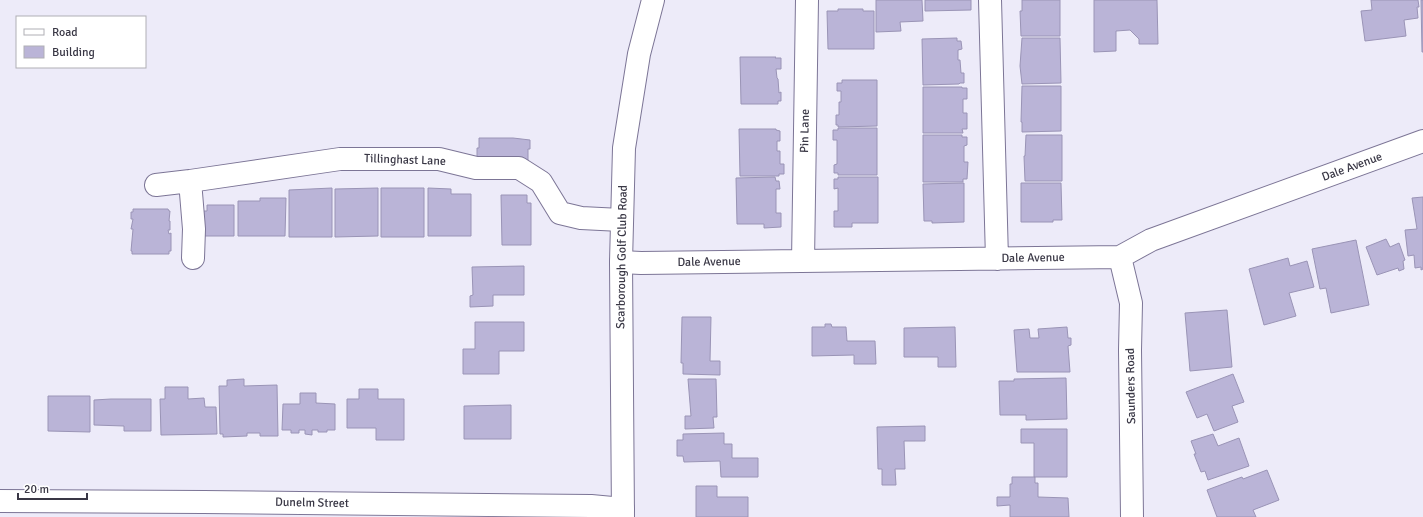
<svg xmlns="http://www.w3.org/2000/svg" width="1423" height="517" viewBox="0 0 1423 517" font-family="Signika,sans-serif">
<rect width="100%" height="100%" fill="#edebf9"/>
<path fill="#bab4d7" stroke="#9a94b6" d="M876,0H922L923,21L900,22L901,31L876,32Z
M925,0H971V10L925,11Z
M1022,0H1060V36H1021L1020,11H1022Z
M1094,0H1157L1158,44H1139V39L1130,30L1116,31V51L1094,52Z
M1371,0H1418L1419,7H1417L1418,18L1404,20L1406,36L1365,41L1361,11L1372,10Z
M1421,0H1423V52H1422Z
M838,9H863V11H874V49H828L827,11H838Z
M957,38V41H961L962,49L958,50V60H960L961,73H964V83H960L959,84L923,85L922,39Z
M1022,38H1060L1061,83L1022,84L1020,66Z
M740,57H776L775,58H781V69H776L777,78L778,79L779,93L781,92V101H778V104H741Z
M842,80H877V126L838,127V125H836V115H839V102H841V91H837V83H842Z
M1022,86H1061V131L1022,132V122H1021Z
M923,87H962V88H967V99H963V113H967V129H962L963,133H923Z
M838,128H877V175H838V173H834V165L837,164V140H833V130H838Z
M739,129H776V130L780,131V141H777V151H780V164H784V174H779V176H740Z
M923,135H962V137H967V145L964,146V162H968L967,179H963V182H923Z
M1026,135H1062V181H1025L1024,156H1025Z
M479,138H513L530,140V149H528V162L477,163V148H479Z
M775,177L776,181H779L780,189H776V213H781V227L764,228V224H737L736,178Z
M838,177H878V223H852V227H834V211H838V188L834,189V179H838Z
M964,183V222L932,223V221H924L923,184Z
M1021,183H1061L1062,220H1053V222H1021Z
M332,188V237H289V190Z
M378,188V236L335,237V189Z
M381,188H424V237H381Z
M428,188L451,189V194H471V236H428Z
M501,195H527V203H531V245H502Z
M1423,197V269L1421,270V267L1415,268L1414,255L1408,256L1405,230L1417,229L1412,198Z
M260,198H286L285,236H238V201H260Z
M207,205H234V236H203V211H207Z
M133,209H168L169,211H170L169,221H170V230H168L169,234L171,233V251H169V254H132V251H131L133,229H131L133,219H131V212H133Z
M1386,239L1390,247L1399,243L1405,260L1403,261L1404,269L1399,271L1398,268L1377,275L1366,247Z
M1356,240L1369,305L1331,313L1326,288L1320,289L1312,249Z
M1288,258L1290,266L1307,261L1314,287L1289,293L1296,316L1264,325L1249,269Z
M524,266V295H493V306L470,307V296L473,295L472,267Z
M1227,310L1232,367L1190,371L1185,313Z
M682,317H711L710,361H720V375L683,374V363H681Z
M475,322H524V351H499V374H463V349H475Z
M825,324H831L832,327H846L847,341H875L876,364H854V355L812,356V327H825Z
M955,327L956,367H938V357H904V328Z
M1067,327L1068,338H1071V345L1068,346L1070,372H1017L1014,330L1029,329L1030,338H1039L1038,329Z
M1233,374L1244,402L1232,406L1238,422L1214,431L1207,414L1197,418L1186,392Z
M1066,378L1067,419L1026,420V415H1000L999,381H1014V379Z
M244,379V386L277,385L278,436H260V433H247V436L223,437V434H220L219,386H227V380Z
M688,379H716L717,417H713L714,428L685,429V416H691Z
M165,387H188V399L204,398L205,407H216L217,434L161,435L160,399H165Z
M359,389H378V399H404V440H376V428H347V399H359Z
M300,393H316V403L335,404V430H327V432H318V430H312V435L305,434V430H299V433H291V430H282L283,404H300Z
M48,396H90V432L48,431Z
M111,399H151V431H124V426L94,425V400Z
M511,405V439H464V406Z
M925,426V441H904L905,469H895L896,485H882V469H878L877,427Z
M1021,429H1067V477H1034V443H1021Z
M724,433V444H732V458H758V477H721L720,461L684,462L683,456H677V440H683V434Z
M1213,434L1218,446L1239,438L1249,466L1208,480L1205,471L1201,472L1194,454H1196L1191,441Z
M1267,470L1279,500L1253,510L1256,517H1217L1207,490L1242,477L1243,479Z
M1012,477H1035V483H1038V497L1068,498L1069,517H1010V505L997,506V497H1010V484H1012Z
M696,486H717V497H748V517H696Z"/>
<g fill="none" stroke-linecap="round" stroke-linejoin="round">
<g stroke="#7c7596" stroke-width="24">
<path id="street" d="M990,0L997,259
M190,181L194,229L193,258
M156,185L190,181L340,159H439L476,168H519L541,182L560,213L581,218L621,220
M1120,257L1131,303L1130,350L1132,517
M803,261L807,0
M621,262L641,263L1120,257L1151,240L1423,141
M0,501L203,502L591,506L623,509"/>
</g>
<g stroke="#7c7596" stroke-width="24">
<path id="secondary" d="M623,517L621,262L624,148L639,54L653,0"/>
</g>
<use href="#street" stroke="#fff" stroke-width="22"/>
<use href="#secondary" stroke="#fff" stroke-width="22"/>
</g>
<g text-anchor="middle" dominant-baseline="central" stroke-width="4" stroke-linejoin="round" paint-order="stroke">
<g font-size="12" fill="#393745" stroke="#fff">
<text transform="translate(805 131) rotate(-89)">Pin Lane</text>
<text transform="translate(405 160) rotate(2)">Tillinghast Lane</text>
<text transform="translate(1352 167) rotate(-20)">Dale Avenue</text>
<text transform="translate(622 257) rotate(-89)">Scarborough Golf Club Road</text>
<text transform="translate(1033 258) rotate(-1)">Dale Avenue</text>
<text transform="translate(709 262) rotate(-1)">Dale Avenue</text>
<text transform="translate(1131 386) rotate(-91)">Saunders Road</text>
<text transform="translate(312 503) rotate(1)">Dunelm Street</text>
</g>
</g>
<rect x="16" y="16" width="130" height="52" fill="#ffffff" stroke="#b0afb5"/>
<rect x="24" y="29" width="20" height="6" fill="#ffffff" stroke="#b0afb5"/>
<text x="52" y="36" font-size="12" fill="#393745">Road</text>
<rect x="24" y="46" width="20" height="12" fill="#bab4d7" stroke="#b0afb5"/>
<text x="52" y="56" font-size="12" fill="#393745">Building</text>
<path d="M18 493v6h69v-6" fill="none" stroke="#393745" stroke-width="2"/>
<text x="24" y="493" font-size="12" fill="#393745" stroke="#ffffff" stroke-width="3" paint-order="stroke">20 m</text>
</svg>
